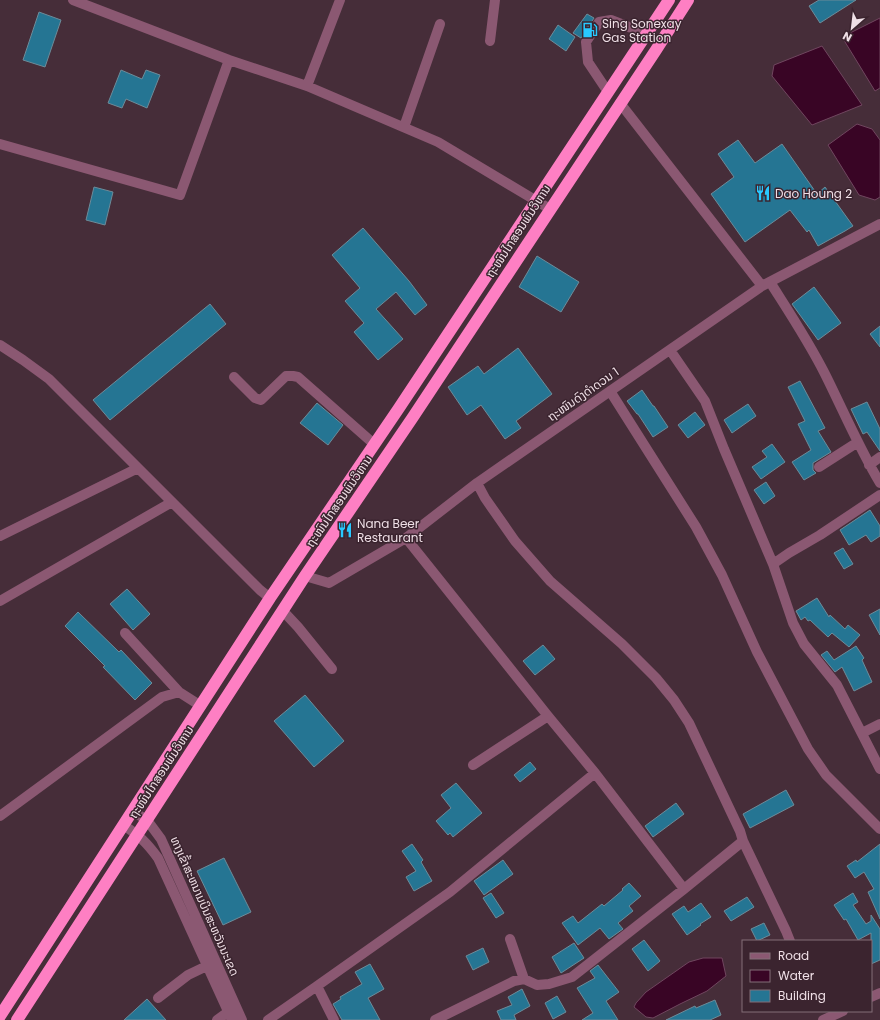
<svg xmlns="http://www.w3.org/2000/svg" width="880" height="1020" viewBox="0 0 880 1020" font-family="Poppins,'Noto Sans Lao',sans-serif">
<rect width="100%" height="100%" fill="#462d39"/>
<path fill="#390525" stroke="#70465f" d="M880,18V88L875,91L842,37Z
M822,46L862,105L812,125L772,76L774,65Z
M857,124L872,129L880,140V197L875,200L859,195L828,145Z
M703,958H722L726,976L707,991L680,1004L653,1018L646,1017L634,1007L636,1003L646,992L689,962Z"/>
<path fill="#257593" stroke="#6d8b99" d="M819,0H856L820,23L809,6Z
M39,12L61,20L45,67L23,60Z
M587,14L594,18L581,38L573,33Z
M558,25L575,37L566,51L549,39Z
M121,70L142,79L146,70L160,75L147,108L126,99L122,108L108,103Z
M738,140L755,163L782,144L817,194L825,187L853,226L845,231L818,246L809,230L807,232L790,210L745,242L711,194L734,177L718,154Z
M94,187L113,192L105,225L86,220Z
M363,228L409,281L427,305L415,315L396,292L376,309L403,339L378,360L354,332L364,323L345,301L360,288L332,255Z
M537,256L579,282L561,312L519,287Z
M814,287L841,323L818,340L792,304Z
M210,304L226,324L110,420L93,400Z
M880,326V347L870,334Z
M518,348L552,394L516,421L521,428L505,439L481,405L467,415L448,387L478,366L484,374Z
M800,381L825,428L818,431L831,452L813,463V470L816,473L804,480L792,462L811,450L798,424L805,421L788,387Z
M642,390L653,406H654L668,427L653,437L638,414H637L627,401Z
M867,402L880,429V451L867,432L863,434L851,409Z
M317,403L343,425L328,445L300,423Z
M748,404L756,416L732,433L724,420Z
M695,412L705,425L688,438L678,425Z
M772,444L785,462L761,479L752,467L767,457L762,451Z
M766,482L775,496L764,504L754,490Z
M870,510L880,526V536L871,542L866,535L849,545L840,530Z
M843,548L853,564L844,569L834,553Z
M127,589L150,614L133,630L110,604Z
M817,598L829,617L830,615L845,629L848,625L860,635L849,647L832,633L828,637L810,620L808,621L805,617L801,620L796,611Z
M880,609V635L869,615Z
M78,612L119,652L121,650L152,683L135,700L103,667L105,666L65,626Z
M543,645L555,659L535,675L523,661Z
M856,646L864,658L862,660L872,682L854,691L842,667L835,672L821,655L827,651L834,660Z
M305,695L344,741L314,767L274,721Z
M530,762L536,769L520,782L514,775Z
M456,783L482,813L453,837L450,833L448,835L436,821L451,808L441,795Z
M786,790L794,805L750,828L743,814Z
M676,803L684,814L653,837L645,826Z
M412,844L423,860L421,862L432,881L414,891L406,877L416,871L402,851Z
M880,844V919L868,892L874,889L864,872L855,878L847,866L856,860L857,862Z
M224,858L251,912L223,925L197,871Z
M503,860L513,874L484,895L474,881Z
M629,883L641,896L629,906L633,911L618,923L623,929L609,939L600,928L578,945L562,923L573,916L578,923L602,904L604,906L623,890L622,889Z
M491,893L504,913L496,918L483,898Z
M853,893L858,902L853,905L866,924L871,921V915L880,929V960L871,964V933L858,940L846,919L844,920L834,905Z
M747,897L754,907L731,921L724,911Z
M701,903L711,917L700,924L701,925L687,935L672,914L684,906L688,912Z
M764,923L770,935L757,941L751,929Z
M644,940L660,961L648,971L632,949Z
M574,943L584,958L561,973L552,957Z
M483,948L489,962L473,970L466,956Z
M370,964L384,989L368,998L380,1020H342L333,1004L341,999L340,997L362,984L355,972Z
M598,965L619,992L606,1001L618,1020H582L593,1013L577,988L595,978L590,971Z
M522,989L530,1006L514,1015L516,1020H501L497,1011L512,1005L508,997Z
M557,996L566,1012L553,1019L545,1003Z
M147,999L166,1020H124Z
M715,1000L721,1015L710,1020H666L695,1006L696,1008Z"/>
<g fill="none" stroke-linecap="round" stroke-linejoin="round">
<path stroke="#8b5872" stroke-width="10" d="M73,0L229,60L307,86L438,142L550,209
M490,41L495,0
M307,86L340,0
M608,92L588,62L586,42L599,22L611,20L647,34
M620,103L762,286
M404,127L440,24
M0,144L180,195L229,60
M770,282C789,312 809,342 825,374C843,410 859,448 880,483
M0,345L23,360L49,379L260,590L270,598
M670,350L705,401L724,449L773,564L793,623L804,644L837,685L880,769
M234,377L255,398L261,400L286,376H293L298,377L374,444
M610,391L696,527L722,575L757,652L808,749L826,775L880,829
M869,465L880,457
M819,467L858,442
M477,483L485,498L515,541L550,581L622,644L656,678L674,700L689,723L740,831L743,841L786,931L790,941
M0,536L138,468
M406,538L548,716L595,773L684,889
M773,564L789,553L820,535L880,495
M305,576L329,583L406,538L477,483L762,286L880,224
M0,601L172,502
M283,611L298,627L332,669
M125,633L179,692
M862,733L880,724
M473,765L548,716
M132,811L147,820L161,839L242,1020
M0,816L162,697L179,692L201,706
M123,825C139,835 147,843 158,858L232,1020
M510,939L524,979
M871,997L880,993
M158,998L188,975L213,963
M217,1020L228,1012
M268,1020L317,986
M334,1020L317,986L450,892L595,773
M435,1020L514,981L524,979L537,985L549,984L572,977L684,889L743,841
M823,1020L843,1011"/>
<path stroke="#fe7fc3" stroke-width="12" d="M0,1016L270,598L399,408L669,0
M17,1020L305,576L413,417L656,50L688,0"/>
</g>
<defs>
<g id="fuel-bare" transform="scale(1.2)"><path d="M-5.5-6h7V0h2V4h1.3V-2.5L3-4.5l.8-.8L6-3V5H2.5V1h-1V6h-7ZM-4.2-4.7v3.2H.2V-4.7Z" fill="#28c8ff" stroke="#3b242f" stroke-width="2.5" paint-order="stroke"/></g>
<g id="restaurant-bare" transform="scale(1.2)"><path d="M-5-6h1v4h1v-4h1v4h1v-4h1v5L-1.5 .5V6h-2V.5L-5-1ZM5-6V6H3V1.5H1.5Q1.5-4 5-6Z" fill="#28c8ff" stroke="#3b242f" stroke-width="2.5" paint-order="stroke"/></g>
</defs>
<g fill-rule="evenodd">
<use href="#fuel-bare" x="590" y="30"/>
<use href="#restaurant-bare" x="763" y="193"/>
<use href="#restaurant-bare" x="345" y="530"/>
</g>
<g text-anchor="middle" dominant-baseline="central" stroke-width="3" stroke-linejoin="round" paint-order="stroke">
<g font-size="12" fill="#efdfe6" stroke="#3b242f" text-anchor="start">
<text x="602" y="23">Sing Sonexay<tspan x="602" dy="14">Gas Station</tspan></text>
<text x="775" y="193">Dao Houng 2</text>
<text x="357" y="523">Nana Beer<tspan x="357" dy="14">Restaurant</tspan></text>
</g>
<g font-size="12" fill="#efdfe6" stroke="#3b242f">
<text transform="translate(518 231) rotate(-57)">ຖະໜົນໄກສອນພົມວິຫານ</text>
<text transform="translate(583 394) rotate(-35)">ຖະໜົນດົງດຳດວນ 1</text>
<text transform="translate(339 501) rotate(-56)">ຖະໜົນໄກສອນພົມວິຫານ</text>
<text transform="translate(161 772) rotate(-57)">ຖະໜົນໄກສອນພົມວິຫານ</text>
<text transform="translate(205 906) rotate(66)">ທາງເຂົ້າສະຫນາມບິນສະຫວັນນະເຂດ</text>
</g>
</g>
<rect x="742" y="940" width="130" height="72" fill="#3b242f" stroke="#836f78"/>
<rect x="750" y="953" width="20" height="6" fill="#8b5872" stroke="#836f78"/>
<text x="778" y="960" font-size="12" fill="#efdfe6">Road</text>
<rect x="750" y="970" width="20" height="12" fill="#390525" stroke="#836f78"/>
<text x="778" y="980" font-size="12" fill="#efdfe6">Water</text>
<rect x="750" y="990" width="20" height="12" fill="#257593" stroke="#836f78"/>
<text x="778" y="1000" font-size="12" fill="#efdfe6">Building</text>
<g transform="translate(852 28) rotate(208)" stroke="#3b242f" stroke-width="3" paint-order="stroke">
<path d="M0-3L7 15L0 10L-7 15Z" fill="#efdfe6"/>
<text y="-6" font-size="11" font-weight="bold" text-anchor="middle" fill="#efdfe6">N</text>
</g>
</svg>
